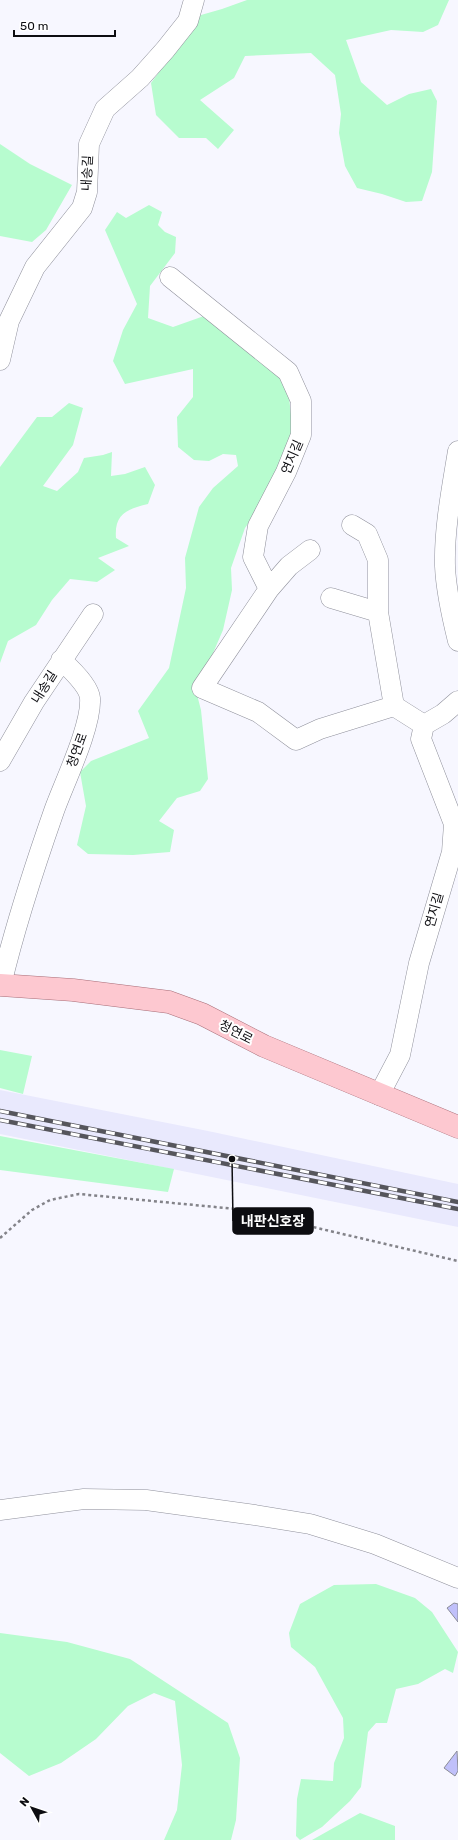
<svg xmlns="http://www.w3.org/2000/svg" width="458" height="1840" viewBox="0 0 458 1840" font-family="Rubik,'Noto Sans KR',sans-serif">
<rect width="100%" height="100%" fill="#f7f7ff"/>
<path fill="#e9e9fd" d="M0,1090L208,1131L458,1184V1227L0,1134Z"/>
<path fill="#b7fccf" d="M247,0H449L438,25L423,32L391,30L346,40L361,82L387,105L409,94L431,89L437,101L432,172L422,201L406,202L382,194L357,188L345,166L339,133L341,114L335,75L311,53L245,56L234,78L200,100L234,130L218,149L206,138H179L156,115L151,83L201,15L222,9Z
M0,144L30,164L72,185L46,230L32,242L0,236Z
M149,205L162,212L158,225L165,232L176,237L175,253L150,286L148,318L173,327L204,316L259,347L288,388L293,433L268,495L245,528L231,568L232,590L223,630L207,667L195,687L201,710L208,779L200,791L177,798L159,821L174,830L170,852L133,855L88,854L77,845L86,806L80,772L91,761L149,738L138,711L169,668L186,588L185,558L199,507L213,488L238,466L236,455L223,454L209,461L194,460L178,447L177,417L193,397V369L125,384L113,361L123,330L137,304L105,230L117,212L126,218Z
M69,403L83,408L73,445L43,486L57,491L78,472L84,458L103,455L112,452L111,476L125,474L145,467L155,485L148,504C127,509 114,514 116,538L129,546L98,558L115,570L97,582L70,579L52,600L36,625L8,641L0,663V467L37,417H52Z
M0,1050L32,1056L23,1094L0,1088Z
M0,1136L174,1169L168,1192L0,1170Z
M376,1584L415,1598L432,1612L458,1652L453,1673L445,1669L418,1684L396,1689L387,1723H376L368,1732L361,1787L350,1801L322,1827L300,1840L296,1836L297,1799L301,1779L333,1781L334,1763L344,1738L343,1718L315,1667L291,1647L289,1633L300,1604L334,1585Z
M0,1633L67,1642L130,1659L228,1723L240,1758L236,1820L231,1840H164L177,1810L182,1765L175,1701L154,1693L128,1706L96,1739L61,1763L29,1776L0,1753Z
M360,1813L395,1826V1840H312Z"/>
<path fill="#c0c0fa" stroke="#8b8c97" d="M454,1603L458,1604V1622L447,1608Z
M457,1751L458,1771L455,1776L444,1768Z"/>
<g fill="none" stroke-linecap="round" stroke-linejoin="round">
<g stroke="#8f909b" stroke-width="21">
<path id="minor" d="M170,277L288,372L301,401V435L286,472L258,526L253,557L269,589
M0,360L9,321L35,267L82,208L87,192L89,144L105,109L140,78L165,50L188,21L194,0
M458,451C452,488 444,528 445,566C446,591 452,617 458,641
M352,525L367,534L378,560V612L394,706
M310,550L289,566L269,589L202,688L258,712L296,740L320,729L394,706L424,725L421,739L454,824L452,852L419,963L400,1055L379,1095
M331,598L378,612
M424,725L443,714L458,701
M0,761L34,702L93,614
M1,985C15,926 34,868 54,811C64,783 92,726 90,698C89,686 70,668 61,660
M0,1510L84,1499L146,1500L255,1515L310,1524L375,1544L458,1578"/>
</g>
<g stroke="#a86e78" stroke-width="23">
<path id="major" d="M0,985L73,990L169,1002L202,1014L264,1046L458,1127"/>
</g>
<path stroke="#838389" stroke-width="2.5" stroke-dasharray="3 3" stroke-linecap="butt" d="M0,1238L32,1210L50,1200L79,1194L236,1209L458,1261"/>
<use href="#minor" stroke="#fff" stroke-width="20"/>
<use href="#major" stroke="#fdc8d0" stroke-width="22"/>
<g stroke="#56565c" stroke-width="4.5">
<path id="rail" d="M0,1111L458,1202
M0,1120L458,1209"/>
</g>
<use href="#rail" stroke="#fff" stroke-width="3" stroke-dasharray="9" stroke-linecap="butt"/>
</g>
<g text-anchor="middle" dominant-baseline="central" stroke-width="4" stroke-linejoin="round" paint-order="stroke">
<g font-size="13" fill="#0d0d11" stroke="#fff">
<text transform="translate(87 173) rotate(-87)">내송길</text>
<text transform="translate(292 457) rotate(-67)">연지길</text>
<text transform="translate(44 687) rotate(-58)">내송길</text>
<text transform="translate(77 750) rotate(-70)">청연로</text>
<text transform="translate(434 910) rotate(-74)">연지길</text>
<text transform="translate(236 1032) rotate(27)">청연로</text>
</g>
</g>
<path fill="none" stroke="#0d0d11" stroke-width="1.5" d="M232 1159L233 1221"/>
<circle fill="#0d0d11" stroke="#fff" stroke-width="1.5" cx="232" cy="1159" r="4"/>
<rect fill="#0d0d11" stroke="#0d0d11" stroke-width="1.5" x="233" y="1208" width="80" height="26" rx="4"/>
<g font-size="14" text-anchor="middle" font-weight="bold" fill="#fff">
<text x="273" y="1226">내판신호장</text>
</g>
<g transform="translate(32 1808) rotate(310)" stroke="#ffffff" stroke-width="3" paint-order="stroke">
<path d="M0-3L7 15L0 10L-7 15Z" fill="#0d0d11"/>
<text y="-6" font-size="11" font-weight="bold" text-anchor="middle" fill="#0d0d11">N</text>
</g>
<path d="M14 30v6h101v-6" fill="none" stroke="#0d0d11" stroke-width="2"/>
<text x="20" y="30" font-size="12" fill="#0d0d11" stroke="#ffffff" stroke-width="3" paint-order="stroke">50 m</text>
</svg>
